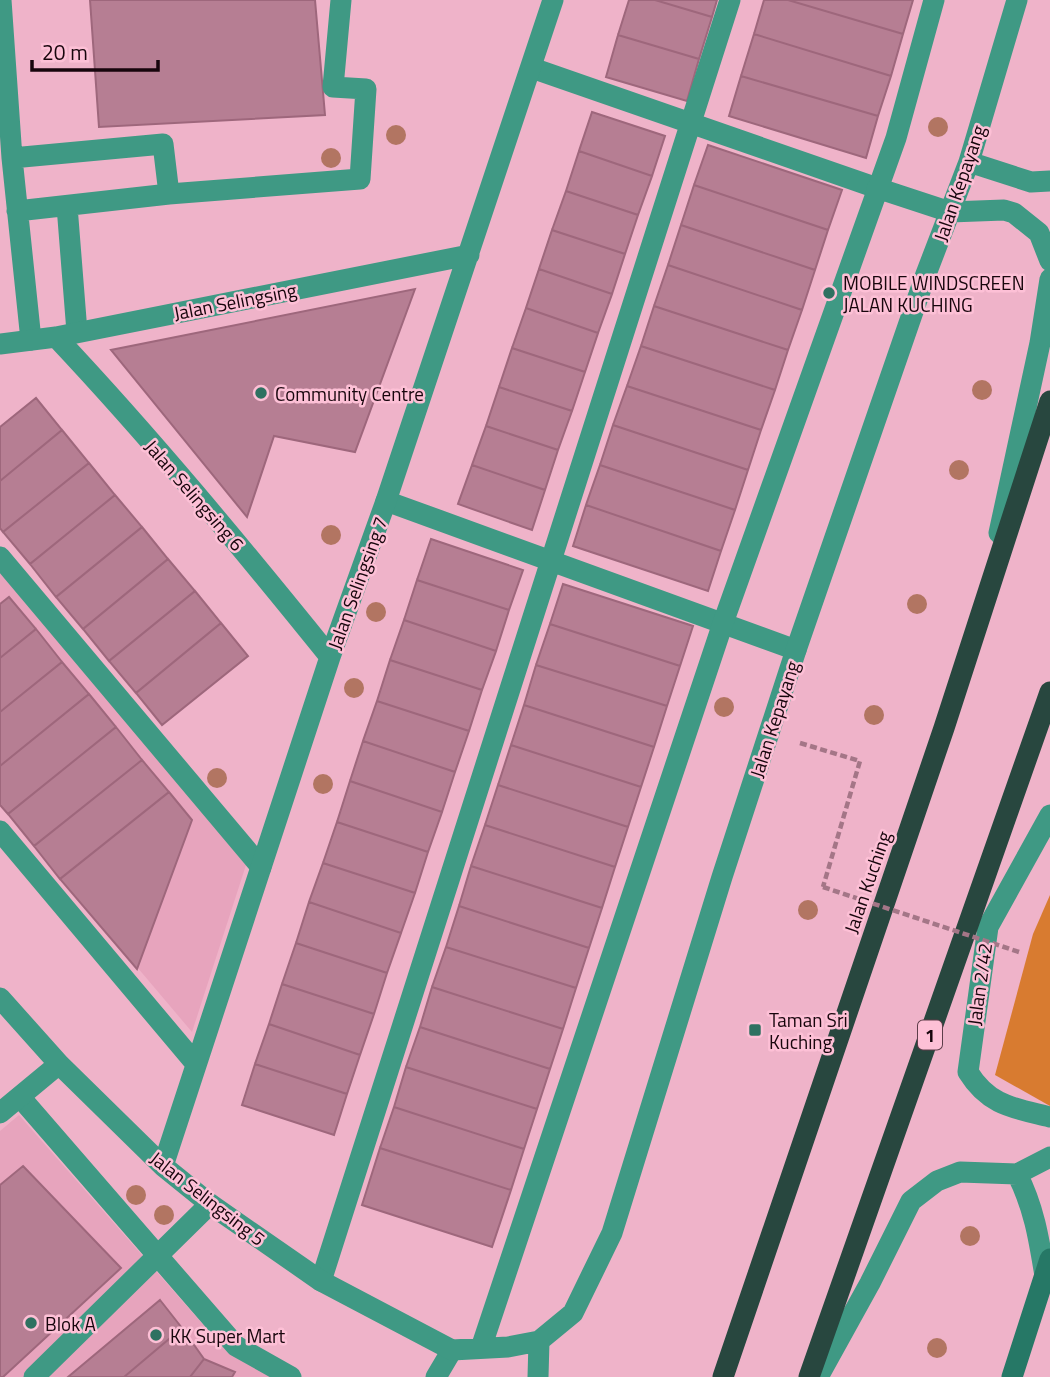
<svg xmlns="http://www.w3.org/2000/svg" width="1050" height="1377" viewBox="0 0 1050 1377" font-family="'Titillium Web',sans-serif">
<rect width="100%" height="100%" fill="#efb3c9"/>
<path fill="#e7a4bd" d="M0,571L246,865L192,1032L0,805Z
M19,1115L228,1353L271,1377H0V1131Z"/>
<path fill="#d87b30" d="M1050,895V1106L995,1075L1033,934Z"/>
<path fill="#b67e93" stroke="#9e677c" stroke-width="2" d="M90,0H315L325,115L99,127Z
M629,0H655L712,17L699,59L618,35Z
M655,0H717L712,17Z
M764,0H788L903,34L891,76L754,34Z
M788,0H913L903,34Z
M754,34L891,76L878,116L741,76Z
M618,35L699,59L687,101L606,77Z
M741,76L878,116L866,158L729,116Z
M592,112L665,136L652,176L579,151Z
M708,145L842,190L828,230L694,185Z
M579,151L652,176L638,215L566,191Z
M694,185L828,230L815,270L681,225Z
M566,191L638,215L625,254L552,230Z
M681,225L815,270L802,310L668,265Z
M552,230L625,254L612,294L539,269Z
M668,265L802,310L788,350L654,306Z
M539,269L612,294L598,333L526,308Z
M415,289L355,452L274,436L247,517L111,350Z
M654,306L788,350L775,390L641,346Z
M526,308L598,333L585,372L512,348Z
M641,346L775,390L761,430L627,386Z
M512,348L585,372L572,411L499,387Z
M627,386L761,430L748,470L613,425Z
M499,387L572,411L558,450L486,426Z
M36,398L62,430L0,481V427Z
M613,425L748,470L735,510L600,465Z
M486,426L558,450L545,490L472,465Z
M62,430L89,463L3,532L0,528V481Z
M89,463L115,495L30,564L3,532Z
M472,465L545,490L532,530L458,504Z
M600,465L735,510L721,551L586,505Z
M115,495L142,527L56,597L30,564Z
M586,505L721,551L708,591L573,546Z
M142,527L168,559L83,629L56,597Z
M431,539L523,570L509,610L417,580Z
M168,559L195,591L109,661L83,629Z
M417,580L509,610L496,651L404,620Z
M563,584L693,626L680,666L550,624Z
M195,591L221,623L136,693L109,661Z
M9,597L36,629L0,658V604Z
M404,620L496,651L482,690L390,660Z
M221,623L248,656L162,725L136,693Z
M550,624L680,666L667,706L536,665Z
M36,629L62,662L0,712V658Z
M390,660L482,690L469,731L377,701Z
M62,662L89,694L0,766V712Z
M536,665L667,706L654,747L524,705Z
M89,694L116,727L8,814L0,805V766Z
M377,701L469,731L455,772L363,741Z
M524,705L654,747L641,787L511,745Z
M116,727L142,760L34,846L8,814Z
M363,741L455,772L442,812L350,781Z
M511,745L641,787L628,827L498,785Z
M142,760L169,792L60,879L34,846Z
M350,781L442,812L428,852L337,822Z
M498,785L628,827L615,867L485,825Z
M169,792L192,820L137,969L60,879Z
M337,822L428,852L415,893L323,863Z
M485,825L615,867L602,908L471,866Z
M323,863L415,893L401,933L309,902Z
M471,866L602,908L589,948L459,906Z
M309,902L401,933L387,973L296,943Z
M459,906L589,948L576,988L446,947Z
M296,943L387,973L374,1014L282,984Z
M446,947L576,988L563,1029L432,987Z
M282,984L374,1014L360,1055L269,1024Z
M432,987L563,1029L550,1069L420,1027Z
M269,1024L360,1055L347,1094L255,1064Z
M420,1027L550,1069L537,1109L406,1067Z
M255,1064L347,1094L334,1135L242,1105Z
M406,1067L537,1109L524,1149L394,1107Z
M394,1107L524,1149L511,1190L380,1148Z
M380,1148L511,1190L492,1247L362,1205Z
M23,1166L121,1268L3,1377H0V1185Z
M160,1300L182,1328L124,1377H68Z
M182,1328L204,1359L190,1377H124Z
M204,1359L235,1372L232,1377H190Z"/>
<g fill="none" stroke-linecap="round" stroke-linejoin="round">
<path stroke="#a47687" stroke-width="4.5" stroke-dasharray="7 3.5" stroke-linecap="butt" d="M800,743L860,761L823,887"/>
<path stroke="#3f9984" stroke-width="21" d="M1,0L12,158
M532,68L877,188
M169,194L360,179L366,89L333,87L341,0
M67,206L77,332
M17,211L169,194L163,144L12,158L31,340
M386,501L796,650
M0,557L261,867
M20,1097L236,1346L291,1377
M321,1281L730,0
M34,1377L210,1204
M436,1377L452,1350"/>
<path stroke="#3f9984" stroke-width="21" d="M969,162L1031,182L1050,181
M877,188L950,212L1004,210L1014,213L1039,233L1050,261
M56,337C152,439 242,548 330,657
M0,344L56,337L469,255
M999,533L1040,343L1050,279
M1050,815L988,927L968,1072C989,1106 1014,1108 1050,1117
M0,831L196,1064
M0,998L59,1064L163,1166L210,1204L321,1281L452,1350L508,1347L539,1341L573,1313L612,1233L722,877L796,650L926,274L969,162L1017,0
M0,1113L59,1064
M163,1166L330,657L386,501L553,0
M1017,1174C1034,1207 1039,1239 1045,1276
M481,1348L723,623L896,138L934,0
M538,1377L539,1341
M818,1377L870,1283L911,1201L937,1181L960,1172L1017,1174L1050,1157"/>
<path stroke="#267866" stroke-width="21" d="M1012,1377L1050,1259"/>
<path stroke="#28473f" stroke-width="21" d="M723,1377L944,728L1050,401
M809,1377L1050,692"/>
<path stroke="#a47687" stroke-width="4.5" stroke-dasharray="7 3.5" stroke-linecap="butt" d="M823,887L1019,952"/>
</g>
<g fill="#b27562">
<circle cx="938" cy="127" r="10"/>
<circle cx="396" cy="135" r="10"/>
<circle cx="331" cy="158" r="10"/>
<circle cx="982" cy="390" r="10"/>
<circle cx="959" cy="470" r="10"/>
<circle cx="331" cy="535" r="10"/>
<circle cx="917" cy="604" r="10"/>
<circle cx="376" cy="612" r="10"/>
<circle cx="354" cy="688" r="10"/>
<circle cx="724" cy="707" r="10"/>
<circle cx="874" cy="715" r="10"/>
<circle cx="217" cy="778" r="10"/>
<circle cx="323" cy="784" r="10"/>
<circle cx="808" cy="910" r="10"/>
<circle cx="136" cy="1195" r="10"/>
<circle cx="164" cy="1215" r="10"/>
<circle cx="970" cy="1236" r="10"/>
<circle cx="937" cy="1348" r="10"/>
</g>
<g fill="#2f7161" stroke="#fdc0d6" stroke-width="2.5">
<circle cx="829" cy="293" r="7"/>
<circle cx="261" cy="393" r="7"/>
<rect x="748" y="1023" width="14" height="14" rx="3.5"/>
<circle cx="31" cy="1323" r="7"/>
<circle cx="156" cy="1335" r="7"/>
</g>
<g text-anchor="middle" dominant-baseline="central" stroke-width="5" stroke-linejoin="round" paint-order="stroke">
<rect fill="#fdc0d6" stroke="#5c3d49" stroke-width="2" x="918" y="1020.5" width="24" height="29" rx="5"/>
<g font-size="18" font-weight="bold" fill="#17050c">
<text x="930" y="1035">1</text>
</g>
<g font-size="19" fill="#17050c" stroke="#fdc0d6">
<text transform="translate(959 183) rotate(-71)">Jalan Kepayang</text>
<text transform="translate(235 301) rotate(-11)">Jalan Selingsing</text>
<text transform="translate(195 495) rotate(49)">Jalan Selingsing 6</text>
<text transform="translate(357 583) rotate(-70)">Jalan Selingsing 7</text>
<text transform="translate(774 719) rotate(-72)">Jalan Kepayang</text>
<text transform="translate(867 882) rotate(-71)">Jalan Kuching</text>
<text transform="translate(979 984) rotate(-82)">Jalan 2/42</text>
<text transform="translate(208 1198) rotate(38)">Jalan Selingsing 5</text>
</g>
<g font-size="19" fill="#17050c" stroke="#fdc0d6" text-anchor="start">
<text x="843" y="282">MOBILE WINDSCREEN<tspan x="843" dy="22">JALAN KUCHING</tspan></text>
<text x="275" y="393">Community Centre</text>
<text x="769" y="1019">Taman Sri<tspan x="769" dy="22">Kuching</tspan></text>
<text x="45" y="1323">Blok A</text>
<text x="170" y="1335">KK Super Mart</text>
</g>
</g>
<path d="M32 60v10h126v-10" fill="none" stroke="#17050c" stroke-width="3.5"/>
<text x="42" y="60" font-size="21" fill="#17050c" stroke="#fdc0d6" stroke-width="5" paint-order="stroke">20 m</text>
</svg>
